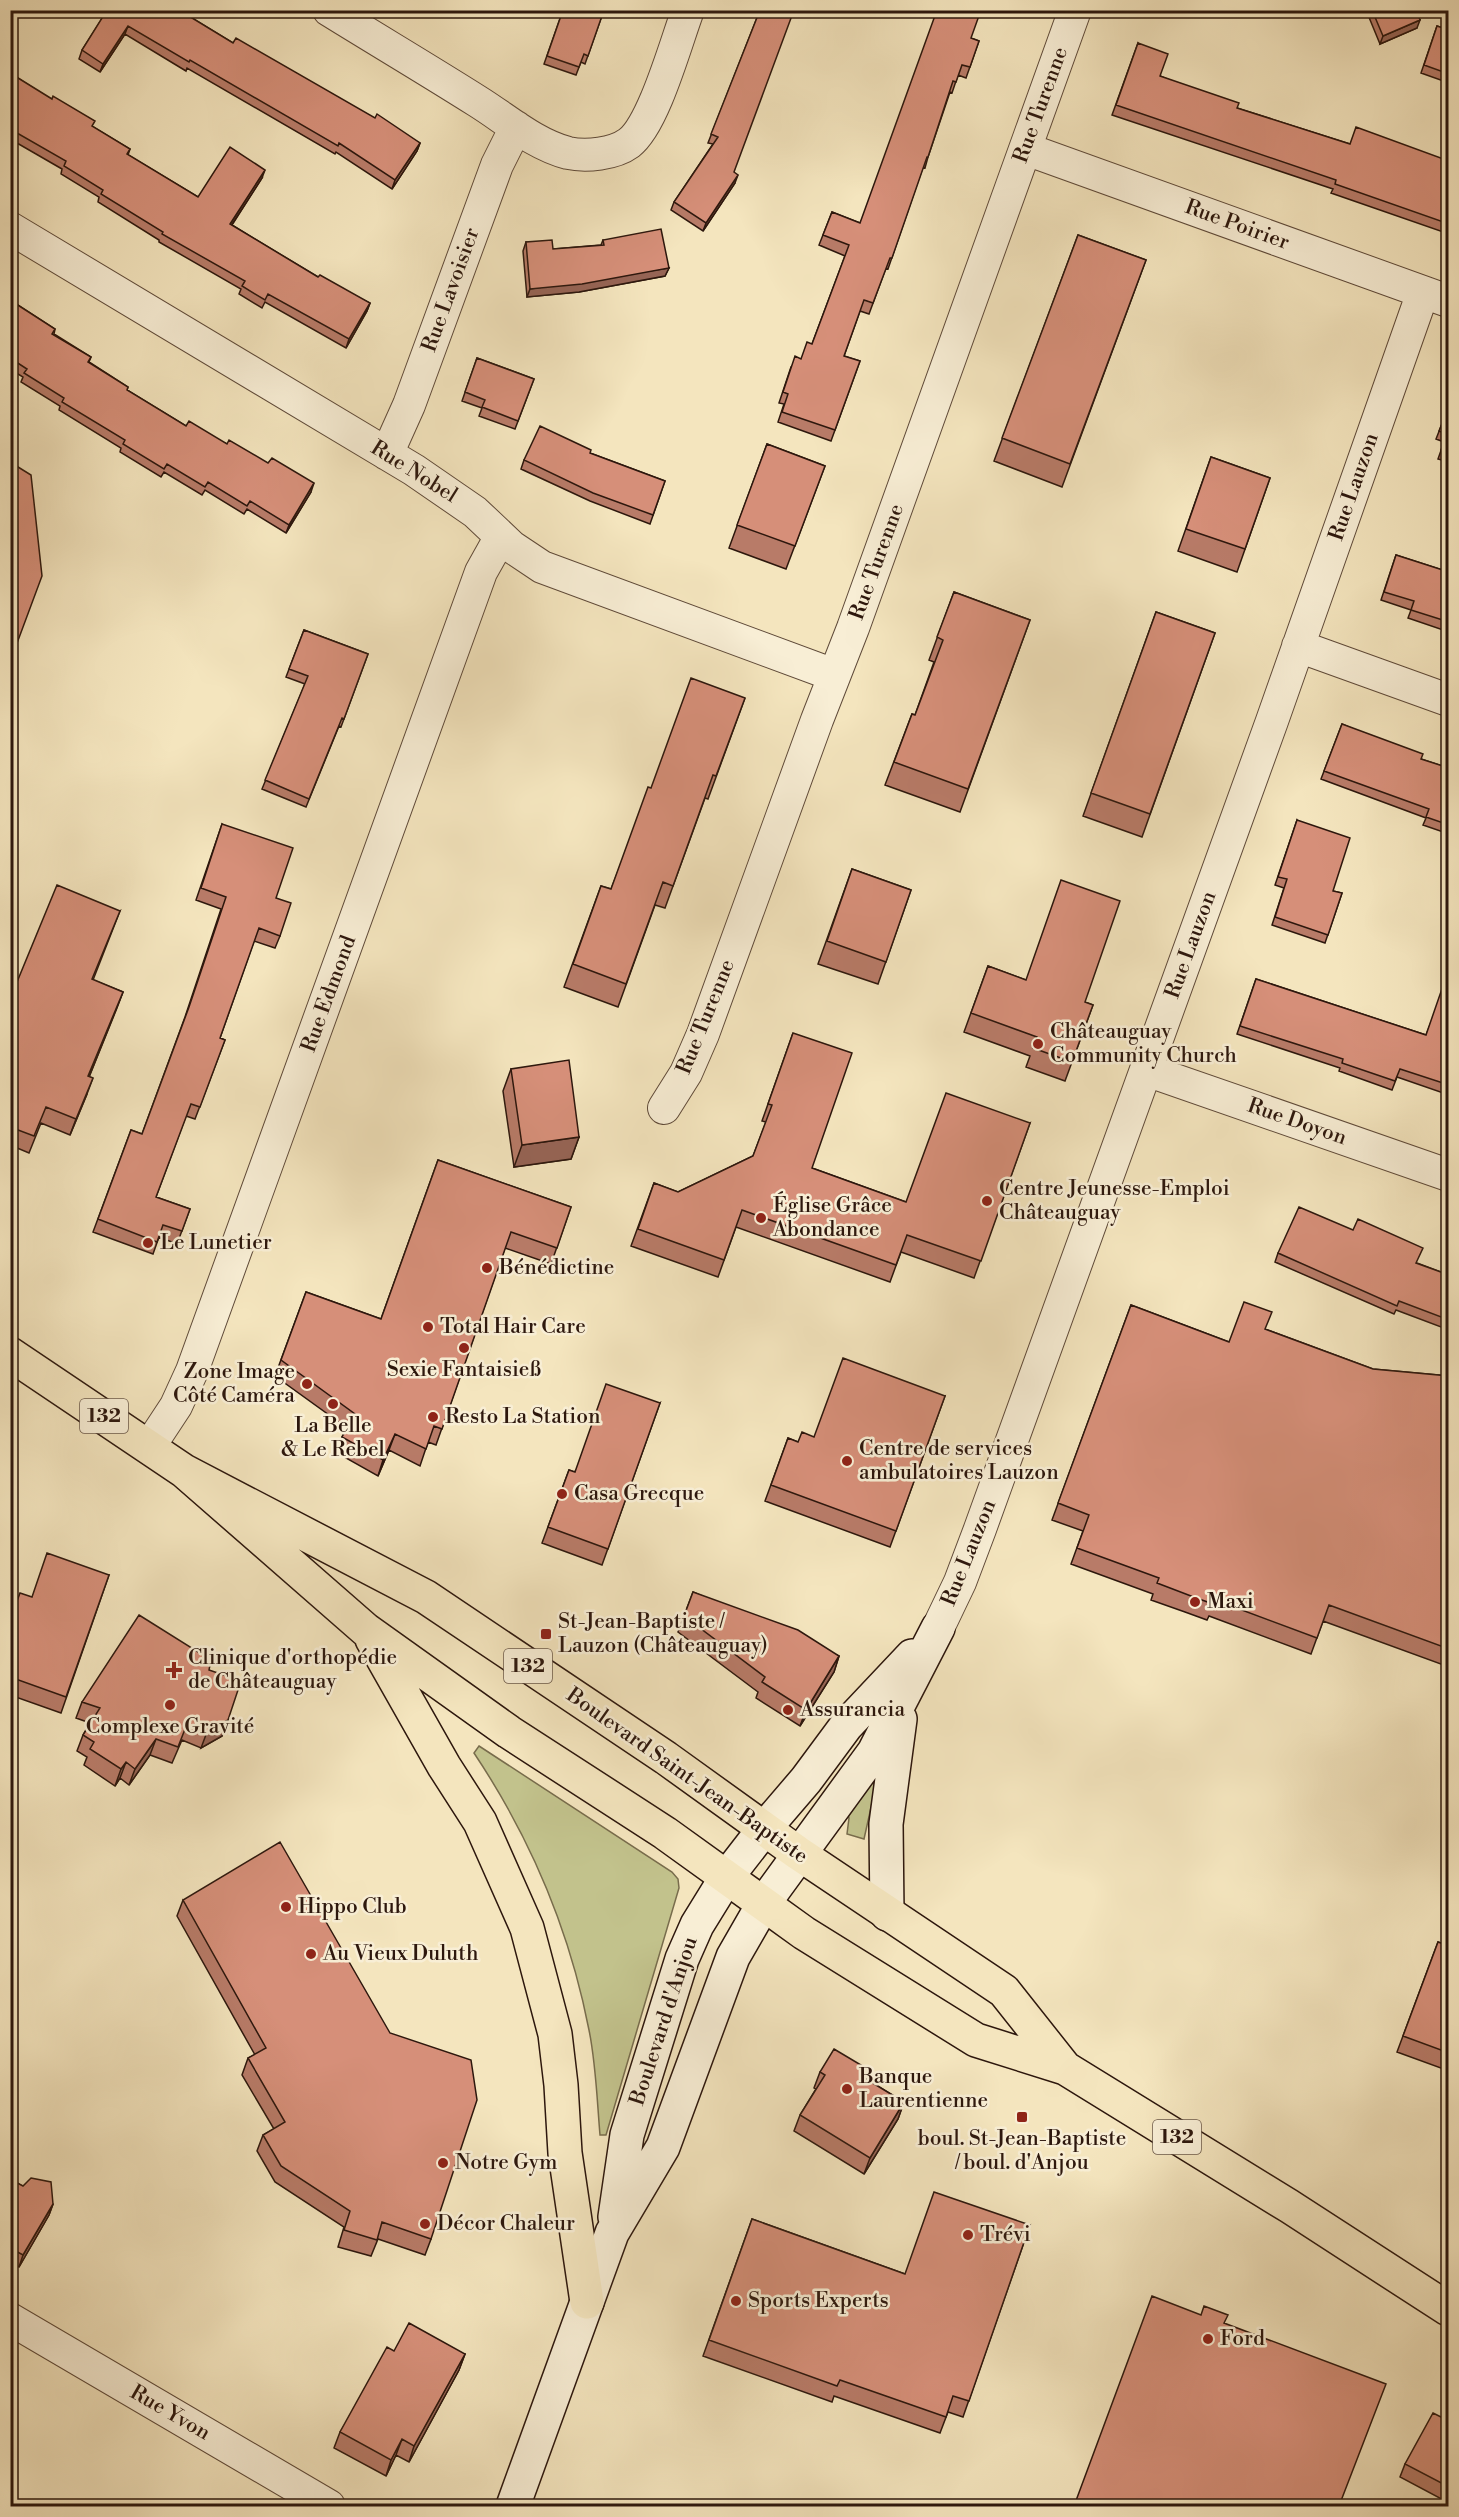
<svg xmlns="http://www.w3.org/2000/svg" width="1459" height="2517" viewBox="0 0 1459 2517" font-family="'Libre Bodoni',serif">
<rect width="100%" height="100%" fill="#f4e5be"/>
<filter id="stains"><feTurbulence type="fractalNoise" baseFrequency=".00333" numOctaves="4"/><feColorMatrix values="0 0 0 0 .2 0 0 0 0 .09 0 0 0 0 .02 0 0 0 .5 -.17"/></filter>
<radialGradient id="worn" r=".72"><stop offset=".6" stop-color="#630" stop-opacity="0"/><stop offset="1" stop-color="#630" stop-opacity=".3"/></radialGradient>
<path fill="#c2c28c" stroke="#786c4c" stroke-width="1.5" d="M479,1746L672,1872L678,1879L679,1888L606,2135H600C597,2100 596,2064 589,2030C570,1932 530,1837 474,1753Z
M874,1774L878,1776L864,1839L847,1834L849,1818L847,1811Z"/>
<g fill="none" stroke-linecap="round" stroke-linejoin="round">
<g stroke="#5f4a39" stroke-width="34">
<path id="street" d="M329,10C379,41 428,70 477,101C506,119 534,144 568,153C586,157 614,154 629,143C654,124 676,42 688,10
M1026,149L1448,301
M10,228L414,470L475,512L512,547L542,567L834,675
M387,454L409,405L497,165L516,127
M1298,646L1448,700
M1146,1070L1448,1175
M664,1108L686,1073L703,1034L817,720L853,628L1075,10
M149,1447L176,1406L192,1371L481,572L500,538
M938,1628L960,1582L980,1529L1272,721L1423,292
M10,2319L329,2506"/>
</g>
<g stroke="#2d170d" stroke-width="36">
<path id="secondary" d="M887,1914L886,1824L900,1719
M615,2217L627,2135L682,1959L697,1925L726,1878L764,1829L806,1780L846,1726L912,1656
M513,2506L612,2233L663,2147L733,1957L764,1903L874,1752L938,1628"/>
</g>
<g stroke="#2d170d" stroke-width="36">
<path id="highway" d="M10,1354L184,1471L426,1597L666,1758L798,1853L1004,1991L1065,2068
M184,1471L366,1630L509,1732L665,1833L804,1933L976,2040L1065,2068L1289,2206L1448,2309
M372,1639L444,1766L480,1822L527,1928L555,2034L561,2085L565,2153L587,2302"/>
</g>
<use href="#street" stroke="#f8eed5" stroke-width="32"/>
<use href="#secondary" stroke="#f8eed5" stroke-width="33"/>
<use href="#highway" stroke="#f4e5be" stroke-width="33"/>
</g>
<path fill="#b87b68" stroke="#2d170d" stroke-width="1.5" d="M99,10H179L233,43L420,143L417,151L392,189L336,152L335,154L187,68L186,71L125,34L100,72L79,59L82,50L105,14Z
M563,10H604L585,64L581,62L576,75L544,64Z
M760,10L734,172L735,183L703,231L671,210L674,202L713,144L708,143Z
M1366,10H1416L1417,28L1380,44Z
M1437,26L1449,30V83L1421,73Z
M971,38L979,41L966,78L958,75L952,93L950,92L928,157L925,168L923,167L888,269L886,268L869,314L860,311L844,356L860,361L831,441L778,422L784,404L779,403L791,367L801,359L812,344L845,256L819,245L832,212L860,223Z
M1138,43L1160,76L1237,108L1350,144L1449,161V234L1331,193L1333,189L1112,115Z
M10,73L93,127L130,149L128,155L198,197L262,178L232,225L318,277L370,303L367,311L346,348L265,302L262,308L239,294L241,289L159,242V240L98,202L99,197L61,174L62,169L10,139Z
M1078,235L1146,260L1062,487L994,461Z
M603,240L669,268L665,276L579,292L527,297L523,251L526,242L553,249L601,245Z
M10,300L55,329L54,334L91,357L89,362L128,387L127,390L186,426L227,444L311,492L286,533L247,509L244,514L205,490L202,495L164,472L161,477L120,452L121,448L59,410L60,406L21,382L23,377L10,369Z
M477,358L534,379L515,429L479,416L482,408L462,401Z
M1449,406V462L1438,459L1444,442L1436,439Z
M767,444L825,466L786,569L729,548Z
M590,453L665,481L650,524L590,501L521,469L524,460Z
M1211,457L1270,478L1237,572L1178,551Z
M1396,555L1449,572V632L1408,618L1411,610L1381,600Z
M954,592L1030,620L960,812L885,785L912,714L915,715L934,662L929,660Z
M1156,612L1215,633L1142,837L1083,816Z
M304,630L368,654L341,727L339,726L306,807L262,789L305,684L286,677Z
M745,698L708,799L705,798L665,908L655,905L618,1007L564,987L601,886L611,889L651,788Z
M1342,724L1421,759L1449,768V834L1423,825L1426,818L1321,779Z
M1297,820L1333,891L1342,893L1325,943L1272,925L1284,888L1275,885Z
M222,824L276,898L280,936L275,948L254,941L220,1038L225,1040L195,1119L186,1116L156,1197L190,1209L177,1244L159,1237L153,1254L93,1232L131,1130L142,1134L185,1017L221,909L196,900Z
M852,869L911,890L878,984L818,964Z
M120,911L93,980L123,992L89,1077L87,1094L70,1135L41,1123L29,1153L10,1145V999Z
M988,966L1093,1005L1065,1081L1026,1067L1030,1056L964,1032Z
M1449,977V1095L1397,1077L1392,1090L1339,1071L1340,1068L1237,1034L1256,979L1426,1035Z
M793,1033L812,1168L906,1202L1030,1123L974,1278L901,1252L890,1282L736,1227L718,1277L631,1246L654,1183L678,1192L753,1156L766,1122L762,1121Z
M511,1069L579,1137L571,1159L514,1167L503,1091Z
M438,1160L571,1207L551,1264L505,1248L436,1445L428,1442L420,1466L389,1450L378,1476L337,1453L342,1437L347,1428L275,1376L306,1292L381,1319Z
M1278,1253L1417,1263L1449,1275V1330L1396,1310L1394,1314L1275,1262Z
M1131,1305L1229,1342L1265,1329L1373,1369L1449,1376V1667L1323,1621L1311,1654L1209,1616L1207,1620L1185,1612L1151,1600L1153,1594L1071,1564L1083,1531L1052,1520Z
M945,1396L890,1547L765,1501L788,1438L798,1442Z
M660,1403L602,1565L542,1543L569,1470L574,1472Z
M109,1575L61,1713L10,1695V1619L32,1597Z
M693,1592L839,1656L834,1672L800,1726L756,1698L758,1692L678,1632Z
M209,1670L222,1736L201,1748L182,1740L172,1763L150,1755L129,1785L120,1778L115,1786L84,1765L87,1757L77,1751L83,1735L90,1723L76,1718L82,1702Z
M183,1900L431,2239L425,2255L378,2239L371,2256L338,2247L344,2227L275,2182L257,2151L263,2135L274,2129L242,2075L248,2058L255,2055L177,1916Z
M1438,1942L1449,1946V2071L1397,2052Z
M866,2068L863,2077L904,2102L898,2119L864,2174L794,2131L800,2115L816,2089L814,2088L820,2072Z
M10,2179L53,2204L49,2215L19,2267L10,2262Z
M752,2219L905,2274L1030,2225L963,2417L948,2412L940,2433L834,2396L832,2402L703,2356Z
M394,2351L465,2354L459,2370L409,2462L396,2455L386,2476L334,2448L340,2432Z
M1449,2421V2503L1400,2477L1405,2464Z"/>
<path fill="#966455" stroke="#2d170d" stroke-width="1.5" d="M1420,20L1417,28L1380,44L1383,36Z
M128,26L125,34L100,72L103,64Z
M420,143L417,151L392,189L395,180Z
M265,170L262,178L227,232L230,224Z
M738,175L735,183L703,231L706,223Z
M669,268L665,276L579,292L527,297L530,289Z
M370,303L367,311L346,348L349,339Z
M314,483L311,492L286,533L289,525Z
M123,992L117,1008L83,1092L88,1076Z
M93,1078L87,1094L70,1135L76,1119Z
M579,1137L571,1159L514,1167L522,1145Z
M395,1434L389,1450L378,1476L383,1460Z
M839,1656L834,1672L800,1726L806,1710Z
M228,1720L222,1736L201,1748L207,1732Z
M156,1739L150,1755L129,1785L135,1769Z
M126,1762L120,1778L115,1786L121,1769Z
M904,2102L898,2119L864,2174L870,2158Z
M53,2204L49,2215L19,2267L23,2255Z
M465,2354L459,2370L409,2462L414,2446Z
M402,2439L396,2455L386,2476L391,2460Z"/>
<path fill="#d68f79" stroke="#2d170d" stroke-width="1.5" d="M107,10H179L233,43L236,38L375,118L377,114L420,143L395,180L339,143L338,146L190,60L189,62L128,26L103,64L82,50Z
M563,10H604L588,56L584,54L579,67L547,56Z
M760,10H794L734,172L738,175L706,223L674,202L718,137L711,134Z
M937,10H981L971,38L979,41L970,67L962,65L956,82L953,81L928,157H927L892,258H890L873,303L864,300L844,356L860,361L835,430L782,412L788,394L783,392L795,356L801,359L807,342L812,344L849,245L823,235L832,212L860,223Z
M1372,10H1416L1420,20L1383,36Z
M1437,26L1449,30V74L1424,65Z
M1138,43L1168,54L1160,76L1239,103L1237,108L1350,144L1356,127L1449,161V224L1335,184L1336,180L1116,105Z
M10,73L52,99L53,96L95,121L92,126L130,149L127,154L198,197L230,147L265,170L230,224L318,277L320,275L370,303L349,339L268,294L265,300L242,286L245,281L162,234L163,232L101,194L103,190L64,166L66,161L10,129Z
M661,229L669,268L582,284L530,289L526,242L552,240L553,249L604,245L603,240Z
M1078,235L1146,260L1070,464L1002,438Z
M10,300L55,329L52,334L91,357L88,362L128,387L127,390L186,426L189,421L227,444L229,440L268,463L272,458L314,483L289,525L250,501L247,506L208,482L205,487L167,464L164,469L123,444L125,440L62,402L64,398L24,373L27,369L10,358Z
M477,358L534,379L518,421L482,407L485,400L465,392Z
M1449,406V453L1441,450L1447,434L1439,431Z
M540,426L591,450L590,453L665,481L653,515L593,493L524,460Z
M767,444L825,466L795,546L737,525Z
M1211,457L1270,478L1245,549L1186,529Z
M10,462L31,475L42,576L10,662Z
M1396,555L1449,572V622L1411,610L1414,601L1384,592Z
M954,592L1030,620L968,789L894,762L912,714L915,715L943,640L937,637Z
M1156,612L1215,633L1150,814L1091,793Z
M304,630L368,654L344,719L342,718L309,799L265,780L308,676L289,669Z
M691,678L745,698L716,776L713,775L673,886L663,882L626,984L573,964L601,886L611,889L648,787L651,788Z
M1342,724L1423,754L1421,759L1449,768V825L1426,817L1429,809L1324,771Z
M1297,820L1350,838L1333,891L1342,893L1328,935L1275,917L1287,879L1278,877Z
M222,824L293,848L276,898L291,903L280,936L259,928L220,1038L225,1040L200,1107L191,1104L156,1197L190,1209L182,1231L163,1225L157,1242L98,1219L131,1130L142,1134L189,1007L226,897L201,888Z
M852,869L911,890L886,962L827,941Z
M1061,880L1120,901L1085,1002L1093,1005L1072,1062L1033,1048L1037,1037L971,1013L988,966L1026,980Z
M57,885L120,911L92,979L123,992L88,1076L93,1078L76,1119L46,1107L34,1136L10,1127V999Z
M1449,978V1085L1400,1069L1395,1081L1342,1063L1343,1059L1240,1026L1256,979L1426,1035L1445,980L1447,981Z
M793,1033L852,1053L812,1168L906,1202L946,1093L1030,1123L981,1261L907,1235L896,1265L742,1210L724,1260L638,1229L654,1183L678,1192L753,1156L772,1105L768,1104Z
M569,1060L579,1137L522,1145L511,1069Z
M438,1160L571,1207L557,1248L511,1232L442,1429L434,1426L426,1449L395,1434L383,1460L342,1437L355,1414L281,1360L306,1292L381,1319Z
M1299,1207L1353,1230L1358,1219L1423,1248L1416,1263L1449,1275V1320L1399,1301L1397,1306L1278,1253Z
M1244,1302L1272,1312L1265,1329L1373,1369L1449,1376V1649L1329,1605L1317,1638L1215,1600L1213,1604L1191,1596L1157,1583L1159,1578L1077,1548L1089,1515L1058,1503L1131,1305L1229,1342Z
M843,1358L945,1396L896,1531L771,1485L788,1438L798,1442L802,1432L814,1437Z
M606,1384L660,1403L608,1549L548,1527L569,1470L575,1472Z
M47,1553L109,1575L66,1697L10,1677V1659L13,1652L10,1651V1620L20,1593L32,1597Z
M693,1592L798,1630L839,1656L806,1710L762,1682L765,1677L684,1616Z
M139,1615L211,1660L209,1670L241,1681L228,1720L207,1732L187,1724L178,1747L156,1739L135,1769L126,1762L121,1769L90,1749L94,1742L83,1735L100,1708L82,1702Z
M280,1842L390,2033L471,2060L477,2100L431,2239L382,2222L377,2240L344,2230L350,2211L281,2166L263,2135L285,2122L248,2058L266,2048L183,1900Z
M1438,1942L1449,1946V2053L1403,2036Z
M834,2049L866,2068L861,2076L904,2102L870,2158L800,2115L825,2075L820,2072Z
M31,2178L51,2182L53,2204L23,2255L10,2248V2179L23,2186Z
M934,2192L1030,2225L969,2401L953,2396L946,2417L840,2380L837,2386L709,2340L752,2219L905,2274Z
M1152,2296L1201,2315L1204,2306L1228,2315L1224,2323L1386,2384L1339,2506H1074Z
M409,2323L465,2354L414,2446L402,2439L391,2460L340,2432L387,2347L394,2351Z
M10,2401L14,2403L10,2409Z
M1433,2413L1449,2421V2487L1405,2464Z"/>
<g fill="#8f2418" stroke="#f8eed5" stroke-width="2">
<circle cx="1038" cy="1044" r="6"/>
<circle cx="987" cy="1201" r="6"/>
<circle cx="761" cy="1218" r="6"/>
<circle cx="148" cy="1243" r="6"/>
<circle cx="487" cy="1268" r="6"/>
<circle cx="428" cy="1327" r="6"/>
<circle cx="464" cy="1348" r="6"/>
<circle cx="307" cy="1384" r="6"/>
<circle cx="333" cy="1404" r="6"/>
<circle cx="433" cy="1417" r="6"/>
<circle cx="847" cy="1461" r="6"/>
<circle cx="562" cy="1494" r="6"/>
<circle cx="1195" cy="1602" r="6"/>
<rect x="540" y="1628" width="12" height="12" rx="3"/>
<path d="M171 1661h6v6h6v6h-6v6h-6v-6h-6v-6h6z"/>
<circle cx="170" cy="1705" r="6"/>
<circle cx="788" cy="1710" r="6"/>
<circle cx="286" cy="1907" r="6"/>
<circle cx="311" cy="1954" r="6"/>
<circle cx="847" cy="2089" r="6"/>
<rect x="1016" y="2111" width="12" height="12" rx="3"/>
<circle cx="443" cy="2163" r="6"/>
<circle cx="425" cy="2224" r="6"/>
<circle cx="968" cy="2235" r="6"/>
<circle cx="736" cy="2301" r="6"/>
<circle cx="1208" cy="2339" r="6"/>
</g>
<g text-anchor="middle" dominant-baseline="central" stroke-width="5" stroke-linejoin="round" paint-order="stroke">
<g fill="#f8eed5" stroke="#6a5849" stroke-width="1.5">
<rect x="80" y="1399" width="48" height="34" rx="4.5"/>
<rect x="504" y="1649" width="48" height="34" rx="4.5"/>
<rect x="1153" y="2120" width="48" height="34" rx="4.5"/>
</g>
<g font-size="20" font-weight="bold" fill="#2d170d">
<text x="104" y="1416">132</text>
<text x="528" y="1666">132</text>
<text x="1177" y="2137">132</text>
</g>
<g font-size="21" fill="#2d170d" stroke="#f8eed5">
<text transform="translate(1041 105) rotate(-70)">Rue Turenne</text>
<text transform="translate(1237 225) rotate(20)">Rue Poirier</text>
<text transform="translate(451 290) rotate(-70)">Rue Lavoisier</text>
<text transform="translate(414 472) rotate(32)">Rue Nobel</text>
<text transform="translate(1354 487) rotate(-71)">Rue Lauzon</text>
<text transform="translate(877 562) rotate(-70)">Rue Turenne</text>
<text transform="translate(1191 945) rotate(-70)">Rue Lauzon</text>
<text transform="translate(329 994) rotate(-70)">Rue Edmond</text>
<text transform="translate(706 1017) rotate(-68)">Rue Turenne</text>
<text transform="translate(1297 1122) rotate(19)">Rue Doyon</text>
<text transform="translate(969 1553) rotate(-68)">Rue Lauzon</text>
<text transform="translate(687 1776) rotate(35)">Boulevard Saint-Jean-Baptiste</text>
<text transform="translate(664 2021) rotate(-72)">Boulevard d'Anjou</text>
<text transform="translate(170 2413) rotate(30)">Rue Yvon</text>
</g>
<g font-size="21" fill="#2d170d" stroke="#f8eed5" text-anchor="start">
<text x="1050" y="1032">Châteauguay<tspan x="1050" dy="24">Community Church</tspan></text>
<text x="999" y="1189">Centre Jeunesse-Emploi<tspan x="999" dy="24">Châteauguay</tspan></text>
<text x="773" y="1206">Église Grâce<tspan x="773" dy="24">Abondance</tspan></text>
<text x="160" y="1243">Le Lunetier</text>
<text x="499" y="1268">Bénédictine</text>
<text x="440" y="1327">Total Hair Care</text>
<text x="464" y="1370" text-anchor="middle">Sexie Fantaisieß</text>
<text x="295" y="1372" text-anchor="end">Zone Image<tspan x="295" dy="24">Côté Caméra</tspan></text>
<text x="445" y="1417">Resto La Station</text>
<text x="333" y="1426" text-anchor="middle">La Belle<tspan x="333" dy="24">&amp; Le Rebel</tspan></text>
<text x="859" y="1449">Centre de services<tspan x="859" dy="24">ambulatoires Lauzon</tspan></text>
<text x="574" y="1494">Casa Grecque</text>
<text x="1207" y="1602">Maxi</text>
<text x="558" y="1622">St-Jean-Baptiste /<tspan x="558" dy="24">Lauzon (Châteauguay)</tspan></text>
<text x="188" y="1658">Clinique d'orthopédie<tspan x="188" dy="24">de Châteauguay</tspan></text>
<text x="800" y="1710">Assurancia</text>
<text x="170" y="1727" text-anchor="middle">Complexe Gravité</text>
<text x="298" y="1907">Hippo Club</text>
<text x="323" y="1954">Au Vieux Duluth</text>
<text x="859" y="2077">Banque<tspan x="859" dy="24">Laurentienne</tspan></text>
<text x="1022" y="2139" text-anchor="middle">boul. St-Jean-Baptiste<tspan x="1022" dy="24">/ boul. d'Anjou</tspan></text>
<text x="455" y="2163">Notre Gym</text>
<text x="437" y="2224">Décor Chaleur</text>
<text x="980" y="2235">Trévi</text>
<text x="748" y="2301">Sports Experts</text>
<text x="1220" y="2339">Ford</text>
</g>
</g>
<rect width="1459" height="2517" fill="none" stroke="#f4e5be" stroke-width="36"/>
<rect x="12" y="12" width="1435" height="2493" fill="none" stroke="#2d170d" stroke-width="3"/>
<rect x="18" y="18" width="1423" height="2481" fill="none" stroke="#2d170d" stroke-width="1.5"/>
<rect width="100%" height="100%" filter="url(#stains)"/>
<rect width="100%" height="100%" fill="url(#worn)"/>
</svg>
